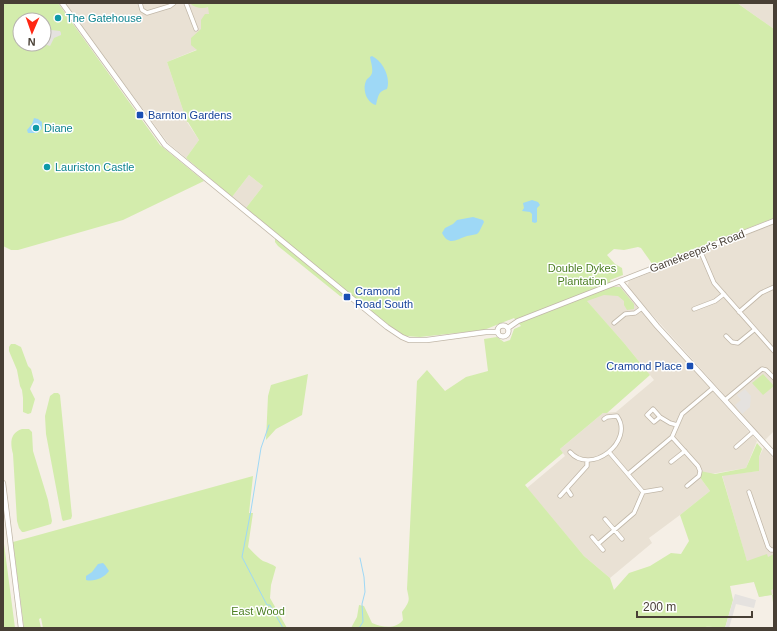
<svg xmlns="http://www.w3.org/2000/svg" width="777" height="631" viewBox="0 0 777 631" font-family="Helvetica,sans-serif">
<rect width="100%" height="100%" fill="#f5efe6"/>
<path fill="#e9e1d4" d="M64,3H208L211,30L198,49L167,62L187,122L199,140L186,158L168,143Z
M737,3H774V29Z
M249,175L263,186L246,208L232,197Z
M774,224V431L765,440L628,288V284L629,281Z
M614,285L621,287L757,441L746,468L699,476L710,491L680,515L649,538L652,543L610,578L584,556L527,488L565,456L560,449L603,413L616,412L654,380L624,343L584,298Z
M764,447L774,459V594L759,597L745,555L722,475L759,471V457Z"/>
<path fill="#d3ecac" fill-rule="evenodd" d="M3,3H58L160,145L204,181L123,220L18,250H11L3,246ZM20,20H44V44H20Z
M190,3H737L774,29V218L653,265L641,248L638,247L624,250L614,249L607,255L615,264L622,268L623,275L610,280L612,287H620L634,304V309L627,310L624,305V301L618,296L604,295L587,301L624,343L650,375L607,413H603L560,449L563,453L525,485L584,556L610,578L614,590L629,573L650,566L671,553L681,554L689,541L680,515L710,491L699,476L700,471L715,474L746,468L757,443L762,449L759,457V471L722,476L747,561L767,554L768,557L774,554V589L771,590L772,595L774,594V610L772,595L759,597L754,582L730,586L733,600L725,628C715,628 710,625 701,628H351L357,617L359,605L364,606L372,623C382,627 395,630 403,620L402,612C411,600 409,600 407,589L417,381L427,370L445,391L466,377L488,371L484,339L497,337L504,342L510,340L514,329L521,326L514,318L484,330L420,337L404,336L391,328L349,295L344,297L340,296L278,246L275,242V232L246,208L263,186L249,175L232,197L186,158L199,140L188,122H187L167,62L197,50L191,45V38L201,29V20L205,14H209L208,7C203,9 194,8 190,3Z
M11,344H15L21,347L28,366L31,369L34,380L30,389L35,399L31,413L28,414L23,412V398L22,390L20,386L17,370L9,351V347Z
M308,374L302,415L276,429L266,440L268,396L271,385Z
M763,374L774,386L763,395L752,383Z
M54,393H58L60,395L72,516L71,519L63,521L62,519L46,434L45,416L50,396Z
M22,429H29L32,432L33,451L48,500L52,521L51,524L24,532H22L19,528L17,521L13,454C10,443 10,433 22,429Z
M253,476L249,513H253L248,547C253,552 257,557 263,561C268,563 272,564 276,567L271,585L270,598L287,628H43L41,618L39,619L41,628H24L13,542Z
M3,536L15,628H3Z"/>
<path fill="#e5e2df" d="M46,24L51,30L60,31L61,33V35L54,38L50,46L44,44V36L45,37L46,36L44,26Z
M745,389L751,396L750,407L742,414L735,405L741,400L737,395Z
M735,594L756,600L754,608L736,604L729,628H725Z"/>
<path fill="#9ed8f6" d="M372,56C383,61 391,78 387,89C378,91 378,97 376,105C367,103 362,90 366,81C367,78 371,77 372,73C373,68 371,63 370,57Z
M34,118L38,119L42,122V129L37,133H28L27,130L32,124Z
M532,200L538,202L540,205L537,208V222L535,223L532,222V214L530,212L522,211L524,208L523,203Z
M473,217L483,220L484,222L479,232L477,234C474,235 471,235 467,236C457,239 449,247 442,233L445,228L453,224L457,220Z
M103,563L105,565L109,571C104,578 94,582 86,580V576L92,572L98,564Z"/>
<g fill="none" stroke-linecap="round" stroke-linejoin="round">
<path stroke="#9ed8f6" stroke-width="1" d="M269,425L261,448L251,510L242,557L267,605H270L283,628
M359,628L363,622L362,604L365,592L364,577L360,558"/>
<g stroke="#c1b7a8" stroke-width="5">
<path id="minor" d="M140,3L142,10L147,13L170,6L174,3
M186,3L196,29
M700,250L714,283L774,351
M694,309L715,301L724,294
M739,312L761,293L774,287
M614,323L625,314L635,313L642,308
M726,336L732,342L738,343L754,330
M725,400L762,369L766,370L774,378
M653,409L660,417L654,422L647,415Z
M660,417L670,423L677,425
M672,437L698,466L700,471L699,476L687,486
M736,447L753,432
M570,452C591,476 635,441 617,416L607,417L604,419
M609,452L643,492
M671,462L685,451
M628,474L672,437L682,414L713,388
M567,489L571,495
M749,492L768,547L771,550H774
M560,496L587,466V460
M605,519L622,539
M592,537L603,550
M598,544L634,513L643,492L661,489"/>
</g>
<g stroke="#c1b7a8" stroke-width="6">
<path id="tertiary" d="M62,3L165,145L387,327L402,337L409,340H427L486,332H498
M620,281L657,326L774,454
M497.5 331a5.5 5.5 0 1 1 11 0a5.5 5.5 0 1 1-11 0Z
M508,328L518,321L774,221
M3,483L21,628"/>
</g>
<use href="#minor" stroke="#fff" stroke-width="3.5"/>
<use href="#tertiary" stroke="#fff" stroke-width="4.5"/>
</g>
<g fill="#0f9aa8" stroke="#fff" stroke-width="1.5">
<circle cx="58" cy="18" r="4"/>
<circle cx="36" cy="128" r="4"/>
<circle cx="47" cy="167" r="4"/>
</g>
<g fill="#1a4fb4" stroke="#fff" stroke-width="1.5">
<rect x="136" y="111" width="8" height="8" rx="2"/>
<rect x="343" y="293" width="8" height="8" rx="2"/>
<rect x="686" y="362" width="8" height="8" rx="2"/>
</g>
<g text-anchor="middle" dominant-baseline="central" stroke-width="3" stroke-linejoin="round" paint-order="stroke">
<g font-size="11" fill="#0d838f" stroke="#fff" text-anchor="start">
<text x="66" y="18">The Gatehouse</text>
<text x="44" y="128">Diane</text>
<text x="55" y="167">Lauriston Castle</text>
</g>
<g font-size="11" fill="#164399" stroke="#fff" text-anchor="start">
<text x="148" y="115">Barnton Gardens</text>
<text x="355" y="291">Cramond<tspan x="355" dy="13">Road South</tspan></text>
<text x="682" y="366" text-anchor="end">Cramond Place</text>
</g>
<g font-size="11" fill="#483f35" stroke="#fff">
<text transform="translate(697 251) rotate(-21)">Gamekeeper's Road</text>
</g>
<g font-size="11" fill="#4c7f23" stroke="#fff">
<text x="582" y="268">Double Dykes<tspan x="582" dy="13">Plantation</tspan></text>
<text x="258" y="611">East Wood</text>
</g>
</g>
<rect width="777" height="631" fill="none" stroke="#483f35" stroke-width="8"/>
<g transform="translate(32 32) rotate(182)"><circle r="19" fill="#ffffff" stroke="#b6b2ae"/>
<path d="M0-3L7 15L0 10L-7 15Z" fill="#ff2713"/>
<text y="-6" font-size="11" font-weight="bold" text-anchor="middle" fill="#483f35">N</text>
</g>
<path d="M637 611v6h115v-6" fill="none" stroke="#483f35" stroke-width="2"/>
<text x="643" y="611" font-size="12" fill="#483f35" stroke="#ffffff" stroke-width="3" paint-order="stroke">200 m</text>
</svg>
